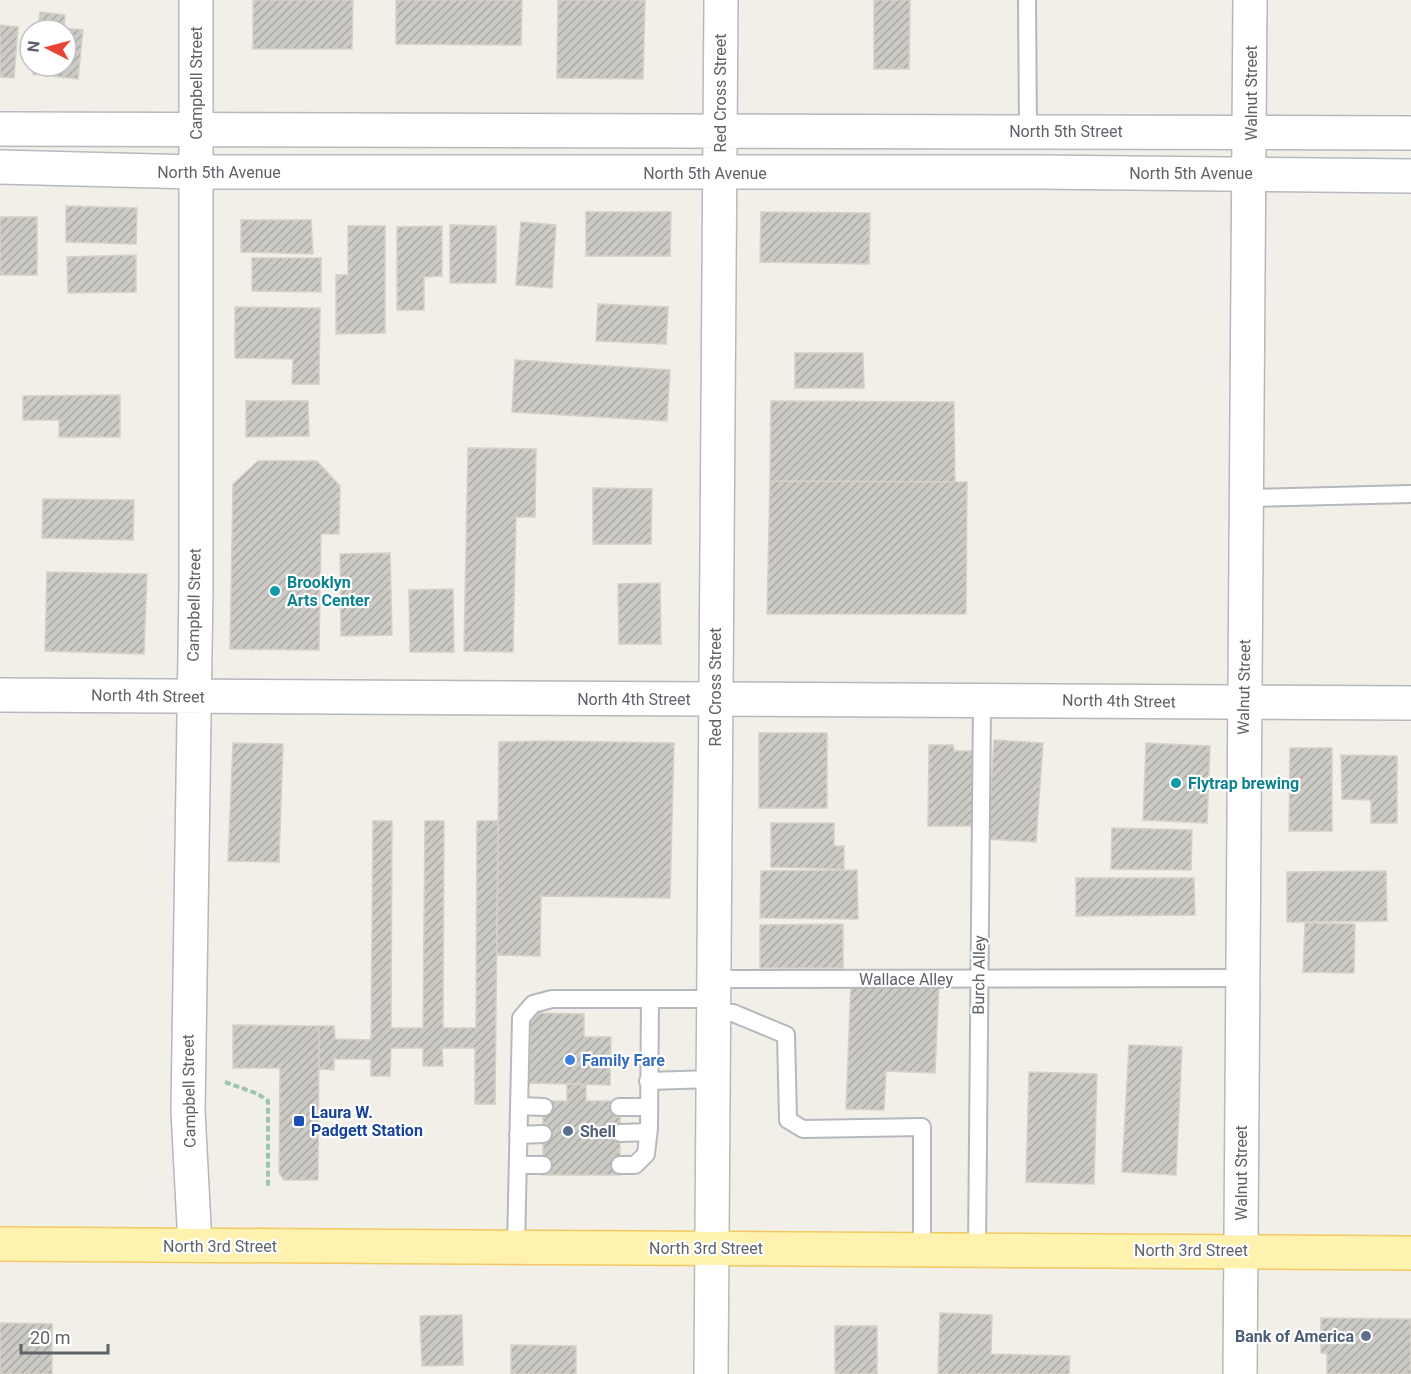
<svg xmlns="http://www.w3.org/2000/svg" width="1411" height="1374" viewBox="0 0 1411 1374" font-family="Roboto,sans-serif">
<defs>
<pattern id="building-hatch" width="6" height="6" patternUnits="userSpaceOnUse" patternTransform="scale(1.5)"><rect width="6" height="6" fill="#cccac5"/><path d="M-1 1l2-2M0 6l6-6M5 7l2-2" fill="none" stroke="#a9a8a4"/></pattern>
</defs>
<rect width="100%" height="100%" fill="#f1efe8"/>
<path fill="url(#building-hatch)" stroke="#d6d1c6" stroke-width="1.5" d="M253,0H353L352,49H253Z
M396,0H522L521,45L396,44Z
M558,0H645L643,79L557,78Z
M874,0H910L909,69H874Z
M40,12L65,15L64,28L83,30L78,79L33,74L34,66H66V30H38Z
M0,25L18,27L14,78L0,77Z
M66,206L137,208L136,244L66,242Z
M586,212H671L670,256H586Z
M761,212L870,213L869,264L760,262Z
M0,217H37V275H0Z
M241,220H311L313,254L241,252Z
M521,222L556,225L552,288L516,285Z
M450,225L496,226V283H450Z
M348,226H385V333L336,334V275H348Z
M442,226V276L424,277V310H397V227Z
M136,255V292L68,293L67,257Z
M252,258H321V292L252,291Z
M598,304L668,307L666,344L596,341Z
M235,307L320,308L319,384H292L293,359L235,358Z
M795,353H863L864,388H795Z
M515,360L670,370L667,421L512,412Z
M120,395V437H59V420H23V396Z
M246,401H308L309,436L246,437Z
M771,401L954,402L955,482L770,481Z
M468,448L536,449L535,517H516L513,652L464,651Z
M258,461H317L340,486L339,534H321L319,650L230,649L233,484Z
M770,481L967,482L966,614H767Z
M593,488L652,489L651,544H593Z
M43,499L134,500L133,540L42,538Z
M390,553L392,635L341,636L340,554Z
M47,572L147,574L144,654L45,651Z
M660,583L661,644H619L618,584Z
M453,589L454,652H410L409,590Z
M759,733H827V808H759Z
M994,740L1043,743L1036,842L988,839Z
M548,741L674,743L670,898L541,896L540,956L497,955L499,742Z
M233,743L283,744L279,862L228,861Z
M1146,743L1210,746L1207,823L1143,820Z
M929,745H953L954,751H977L975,826H928Z
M1290,748H1332V831H1289Z
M1341,755L1397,756V823H1371V800L1342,799Z
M373,821H392L391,1028H423L425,821H444L443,1028H476L477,821H498L495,1104H475V1048H442L443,1066H423V1048H391L390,1076H371V1059H334V1070L319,1069V1026H334L335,1039L371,1040Z
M771,823H834V846H844V869L771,867Z
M1112,828L1192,830L1191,870L1111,869Z
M857,870L858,919L760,918L761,871Z
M1386,871L1387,921L1287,922V872Z
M1076,878H1194L1195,915L1076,916Z
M1305,923L1355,924L1354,973L1303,972Z
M843,924V968H760V925Z
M851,982L939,985L935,1073L886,1071L884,1110L846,1109Z
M531,1013L584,1014V1037H611L610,1085L529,1083Z
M233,1025L319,1026L318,1180H284L279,1173L280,1068H233Z
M1129,1045L1182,1047L1176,1175L1122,1172Z
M1029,1072L1097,1074L1094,1184L1026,1182Z
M567,1084L586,1085V1101H620V1175H543V1101H567Z
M940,1313L992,1315L991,1354L1070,1356L1069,1374H938Z
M462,1315L463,1365L422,1366L420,1316Z
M1321,1318L1411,1319V1374H1327V1353H1321Z
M0,1323L52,1324V1374H0Z
M835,1326H877V1374H835Z
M511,1345L576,1346V1374H511Z"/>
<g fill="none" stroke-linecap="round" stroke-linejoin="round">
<g stroke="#b5b8bc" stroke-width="20">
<path id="lane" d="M1027,0L1028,131
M1247,498L1411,494
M714,979L1242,978
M713,1012L733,1013L786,1035L788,1120L803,1129L922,1127V1250
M648,1081L713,1079
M519,1106L544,1107
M619,1107H649
M620,1133L648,1132
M518,1135L543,1134
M518,1165H543
M620,1165H635L646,1154L649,1128L650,999
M516,1247L521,1018L533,1004L552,999H713
M977,1250L982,700"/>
</g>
<g stroke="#b5b8bc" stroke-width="36">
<path id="street" d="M0,695L1411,703
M195,1245L188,1111L196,587V0
M1240,1374L1250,0"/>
</g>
<g stroke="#b6babf" stroke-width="36">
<path id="secondary" d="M0,129L1411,133
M0,167L195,172H1037L1411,176
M711,1374L721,0"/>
</g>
<g stroke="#f2c960" stroke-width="36">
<path id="primary" d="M0,1244L1411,1253"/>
</g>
<path stroke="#9cc7a9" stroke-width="4" stroke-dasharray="6 3" stroke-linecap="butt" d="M225,1082L258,1094L268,1101V1187"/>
<use href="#lane" stroke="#fff" stroke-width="16"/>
<use href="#street" stroke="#fff" stroke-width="33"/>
<use href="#secondary" stroke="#fff" stroke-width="33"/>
<use href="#primary" stroke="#fff2af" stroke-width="33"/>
</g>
<g fill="#0f9aa8" stroke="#fff" stroke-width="2">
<circle cx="275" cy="591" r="6"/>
<circle cx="1176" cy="783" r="6"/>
</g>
<circle fill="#3f7fe0" stroke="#fff" stroke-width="2" cx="570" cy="1060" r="6"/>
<rect fill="#1a4fb4" stroke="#fff" stroke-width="2" x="293" y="1115" width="12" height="12" rx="3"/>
<g fill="#5c6f8a" stroke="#fff" stroke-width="2">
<circle cx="568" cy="1131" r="6"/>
<circle cx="1366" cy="1336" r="6"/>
</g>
<g text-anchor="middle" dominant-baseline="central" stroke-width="4.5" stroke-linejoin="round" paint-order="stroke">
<g font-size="16" fill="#5f6368" stroke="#fff">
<text transform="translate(196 83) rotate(-90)">Campbell Street</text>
<text transform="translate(720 93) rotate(-90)">Red Cross Street</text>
<text transform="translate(1251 93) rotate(-90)">Walnut Street</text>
<text x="1066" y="131">North 5th Street</text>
<text x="219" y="172">North 5th Avenue</text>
<text x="705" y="173">North 5th Avenue</text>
<text x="1191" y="173">North 5th Avenue</text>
<text transform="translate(194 605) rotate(-89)">Campbell Street</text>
<text transform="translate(715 687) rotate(-90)">Red Cross Street</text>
<text transform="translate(1244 687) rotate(-89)">Walnut Street</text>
<text transform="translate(148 696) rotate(1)">North 4th Street</text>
<text x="634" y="699">North 4th Street</text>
<text transform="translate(1119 701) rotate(1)">North 4th Street</text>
<text transform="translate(979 975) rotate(-89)">Burch Alley</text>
<text x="906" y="979">Wallace Alley</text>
<text transform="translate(189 1091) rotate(-91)">Campbell Street</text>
<text transform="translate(1241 1173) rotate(-90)">Walnut Street</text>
<text x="220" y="1246">North 3rd Street</text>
<text x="706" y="1248">North 3rd Street</text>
<text x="1191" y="1250">North 3rd Street</text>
</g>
<g font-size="16" font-weight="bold" fill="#0d838f" stroke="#fff" text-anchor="start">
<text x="287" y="582">Brooklyn<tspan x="287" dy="18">Arts Center</tspan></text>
<text x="1188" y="783">Flytrap brewing</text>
</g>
<g font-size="16" font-weight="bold" fill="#366cbe" stroke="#fff" text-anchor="start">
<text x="582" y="1060">Family Fare</text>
</g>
<g font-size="16" font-weight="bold" fill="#164399" stroke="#fff" text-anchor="start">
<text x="311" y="1112">Laura W.<tspan x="311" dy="18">Padgett Station</tspan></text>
</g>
<g font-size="16" font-weight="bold" fill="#4e5e75" stroke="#fff" text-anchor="start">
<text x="580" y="1131">Shell</text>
<text x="1354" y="1336" text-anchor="end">Bank of America</text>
</g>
</g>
<g transform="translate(48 48) rotate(276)"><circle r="28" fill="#ffffff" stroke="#bfc1c3" stroke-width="1.5"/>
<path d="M0-4.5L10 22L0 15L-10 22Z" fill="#ea4335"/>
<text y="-9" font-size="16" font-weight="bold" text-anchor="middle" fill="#5f6368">N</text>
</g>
<path d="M21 1344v9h87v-9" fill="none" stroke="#5f6368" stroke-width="3"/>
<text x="30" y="1344" font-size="18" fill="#5f6368" stroke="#ffffff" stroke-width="4.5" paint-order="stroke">20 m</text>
</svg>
